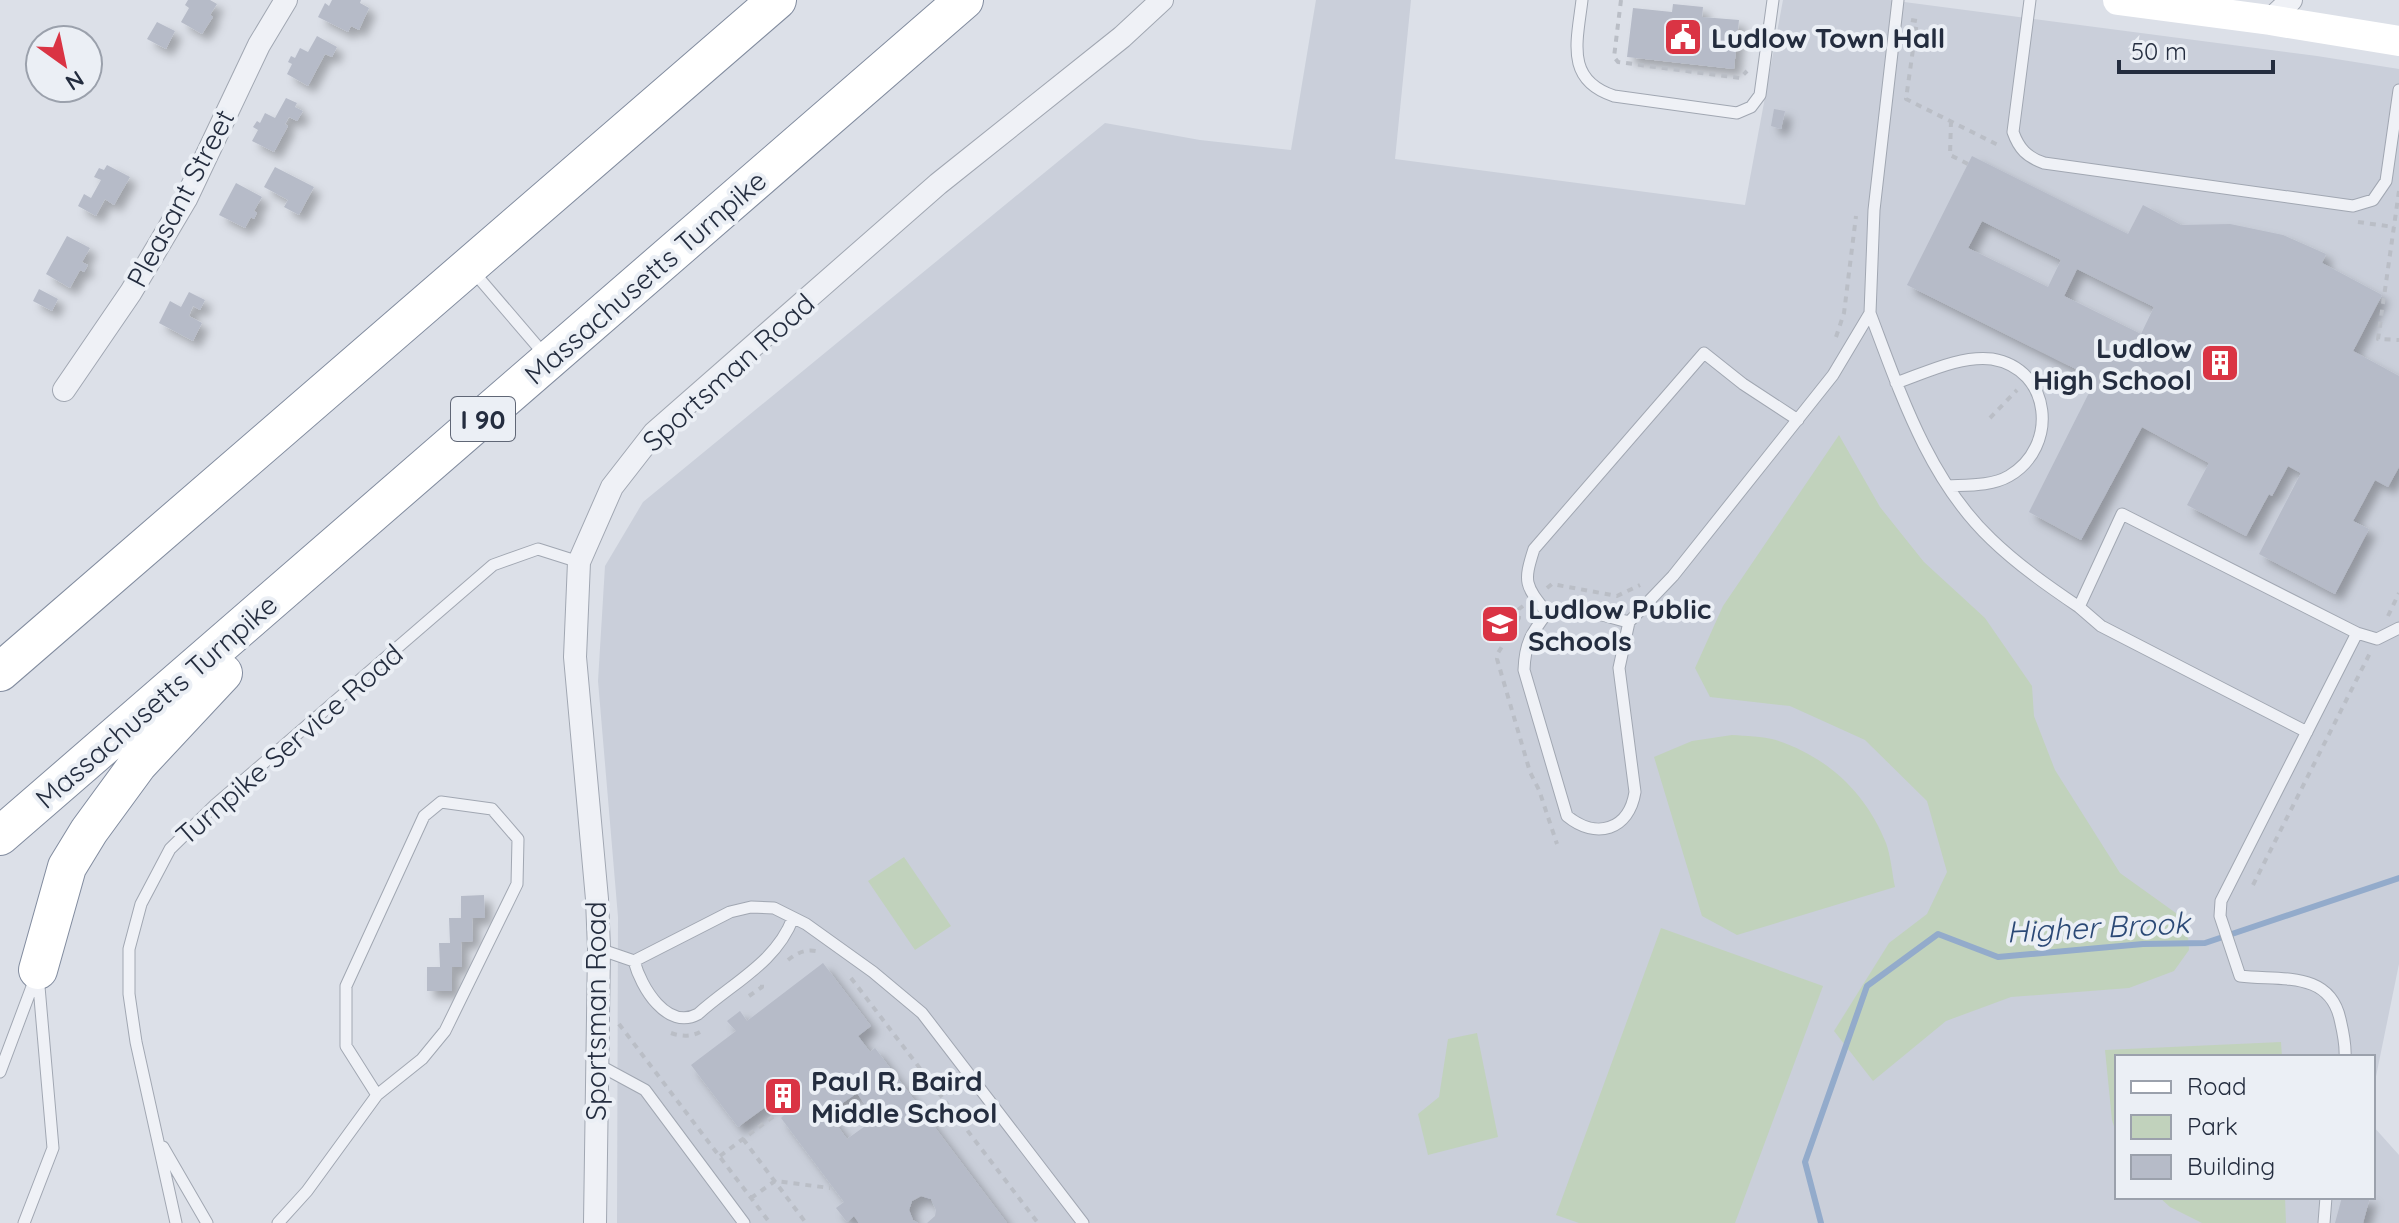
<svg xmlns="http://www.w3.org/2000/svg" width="2399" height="1223" viewBox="0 0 2399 1223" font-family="Quicksand,sans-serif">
<defs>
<filter id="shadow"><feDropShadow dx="7" dy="7" stdDeviation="4" flood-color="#0004"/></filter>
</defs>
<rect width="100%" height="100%" fill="#dce0e8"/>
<path fill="#cacfda" d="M1316,0H1411L1395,159L1745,205L1783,0H1889L2317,56L2399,69V964L2373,1091V1057H2117V1197H2373V1126L2399,1155V1223H617L618,917L598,681L605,566L643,502L1105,123L1200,140L1291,150Z"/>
<path fill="#c1d2bc" d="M1839,435L1880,507L1924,562L1985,618L2032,686L2034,716L2055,770L2120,873L2187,921L2189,950L2174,971L2129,988L2011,997L1946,1021L1873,1081L1834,1031L1889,943L1927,914L1947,872L1927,801L1865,740L1790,706L1710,697L1695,668L1723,606Z
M1732,735C1746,736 1762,736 1776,740C1828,757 1866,793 1886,843C1891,857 1892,873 1895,887L1737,935L1702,916L1654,757L1692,741Z
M904,857L951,926L915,950L868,881Z
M1661,928L1823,986L1735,1223H1579L1556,1215Z
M1477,1033L1498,1137L1428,1155L1418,1114L1439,1097L1448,1039Z
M2281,1042L2282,1057H2117V1136L2112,1120L2105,1050Z
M2159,1197H2285L2286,1223H2202L2170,1207Z"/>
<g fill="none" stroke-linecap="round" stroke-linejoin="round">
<path stroke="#93abcb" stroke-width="6" d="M1821,1223L1805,1162L1867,986L1938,934L1998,957L2143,944L2205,943L2399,878"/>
</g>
<path fill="#b6bbc8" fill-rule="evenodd" filter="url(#shadow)" d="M188,0H210L217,4L210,15L213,17L202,34L181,22L189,8L185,5Z
M332,0H361L360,3L369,8L359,30L351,26L348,32L318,17L325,3L329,6Z
M1673,4L1703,7L1702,17L1739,20L1734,69L1627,57L1633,8L1672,12Z
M157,22L175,31L166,49L147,39Z
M317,36L337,47L332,57L325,54L308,86L287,74L292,64L288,62L291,56L295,58L300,48L308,52Z
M286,98L297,103L295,107L303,111L297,121L289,117L285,124L288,126L274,152L252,141L258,130L253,127L257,121L260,123L265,113L275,118Z
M1774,109L1785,111L1781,129L1771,126Z
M1972,156L2128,234L2143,205L2181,225L2230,224L2283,235L2326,254L2322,263L2382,295L2353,351L2399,376V467L2388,487L2375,480L2353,521L2369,529L2335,594L2259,554L2301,473L2288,466L2272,496L2269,494L2246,536L2187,505L2209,463L2142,427L2081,540L2029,512L2096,379L1907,285ZM1982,221L2061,260L2048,287L1968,248ZM2077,269L2154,307L2141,334L2064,296Z
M107,165L130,177L114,205L105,199L96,216L78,206L84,194L91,198L101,180L94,177L99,168L104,170Z
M275,167L314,187L299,215L284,207L288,200L264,187Z
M236,183L262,197L254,211L257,213L254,219L251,217L245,228L219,215Z
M67,236L90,248L82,262L88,265L84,272L80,270L70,288L46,274Z
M39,289L58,299L52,311L33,301Z
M189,292L205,300L200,310L193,306L189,316L202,323L193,341L159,323L170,301L181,307Z
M484,895L485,918H472L473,941L461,942L462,967H452V991H427V967H440L439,943H450L449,918H461V896Z
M823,963L871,1026L858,1036L870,1052L875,1048L1007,1223H927L935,1216L936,1210L931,1199L921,1196L912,1201L909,1210L913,1220L918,1223H859L854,1216L847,1222L836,1208L844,1202L781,1118L785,1114L775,1100L738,1127L691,1065L736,1031L727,1021L740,1011L747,1021ZM857,1093L875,1119L847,1139L828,1113Z
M2342,1197H2370L2363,1223H2335Z"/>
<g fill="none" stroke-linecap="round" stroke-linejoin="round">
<g stroke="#a1a7b2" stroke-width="13">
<path id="service" d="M1582,0C1577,42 1565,80 1614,96L1737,113L1751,107L1760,95L1773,0
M2030,0L2013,132C2019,149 2027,157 2044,163L2353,206L2373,200L2386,181L2399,90
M472,270L544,354
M1870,313C1900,392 1928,479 1991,539C2018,565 2048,586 2079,607L2122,514L2357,633L2377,639L2399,628
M1896,383C1925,373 1961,355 1992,359C2052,369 2059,447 2009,476C1992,486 1968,485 1948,486
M2079,607L2101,626L2307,732
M1547,613C1531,634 1525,643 1524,670L1567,816C1596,840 1629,830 1635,792L1619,668L1629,622C1604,616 1572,604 1547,613C1525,585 1523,583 1534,549L1704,353L1743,384L1798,420
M1629,622L1673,576L1833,375L1870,313L1874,210L1898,0
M599,949L634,961L730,912L751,907L774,908L806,924L873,972L922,1013L1083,1223
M634,961C641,987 667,1031 698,1014C732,983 776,963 793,918
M2345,1057C2346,1044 2343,1032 2340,1019C2329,970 2280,981 2240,976L2220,916L2221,901L2357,633
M597,1064L645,1090L744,1223
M0,1072L36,976
M163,1147L207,1223
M24,1223L53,1148L38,975
M176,1223L136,1042L129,994V949L141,904L170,849L215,805L493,565L538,549L579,562
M278,1223L307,1191L377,1095L422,1059L445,1031L517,884L518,839L492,809L441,802L424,816L346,986V1046L377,1095
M2324,1223L2326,1197"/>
</g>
<g stroke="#a1a7b2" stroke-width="24">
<path id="minor" d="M2270,20L2291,0
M64,390L131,292L186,199L259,45L286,0
M595,1223L599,949L597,899L575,657L579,562L612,487L654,433L938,184L1122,37L1162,0"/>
</g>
<g stroke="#828c9f" stroke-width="40">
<path id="motorway" d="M0,672L777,0
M0,836L964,0
M38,970L67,867L89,831L138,764L223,673"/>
</g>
<path stroke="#babec6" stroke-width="4" stroke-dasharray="6 6" stroke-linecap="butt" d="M1621,0L1614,57L1618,62L1740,78L1747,71
M1911,20L1917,21L1906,99L2000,146
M1951,121L1950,155L1968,164
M2399,191L2378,339L2399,340
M2358,222L2394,227
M1836,337L1844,313L1856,216
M1990,418L2017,390
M1547,588L1552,584L1617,596L1640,585
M1523,606L1519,609V618L1498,653L1497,659L1530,772L1539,790L1557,844
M2388,616L2399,593
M2253,885L2370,653
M788,960C797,953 805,949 816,951
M851,978L1038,1223
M749,996L762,987V983
M619,1024L770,1223
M671,1033C682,1037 693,1037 703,1030
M743,1139L806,1223
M720,1156L782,1110
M751,1198L775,1181L830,1188"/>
<use href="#service" stroke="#eff1f6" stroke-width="11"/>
<use href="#minor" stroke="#eff1f6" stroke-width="22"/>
<path stroke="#fff" stroke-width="30" d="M2118,0L2270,20L2399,41"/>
<use href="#motorway" stroke="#fff" stroke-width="38"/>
</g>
<defs>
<g id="civic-square" transform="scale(2)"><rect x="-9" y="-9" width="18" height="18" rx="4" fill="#da3444" stroke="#ebeff5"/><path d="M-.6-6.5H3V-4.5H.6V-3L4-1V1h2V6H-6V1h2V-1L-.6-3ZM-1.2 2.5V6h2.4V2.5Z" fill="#fff"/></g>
<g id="building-square" transform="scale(2)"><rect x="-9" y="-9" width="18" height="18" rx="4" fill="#da3444" stroke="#ebeff5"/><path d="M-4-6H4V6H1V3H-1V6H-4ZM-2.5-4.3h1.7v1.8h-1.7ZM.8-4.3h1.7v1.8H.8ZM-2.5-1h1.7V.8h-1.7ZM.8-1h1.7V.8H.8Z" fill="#fff"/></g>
<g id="school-square" transform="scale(2)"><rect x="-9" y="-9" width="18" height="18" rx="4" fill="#da3444" stroke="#ebeff5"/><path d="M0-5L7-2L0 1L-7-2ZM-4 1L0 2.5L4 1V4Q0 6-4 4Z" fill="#fff"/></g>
</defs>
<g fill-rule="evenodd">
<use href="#civic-square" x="1683" y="37"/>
<use href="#building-square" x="2220" y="363"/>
<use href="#school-square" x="1500" y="624"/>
<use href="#building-square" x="783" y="1096"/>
</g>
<g text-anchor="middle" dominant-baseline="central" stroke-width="8" stroke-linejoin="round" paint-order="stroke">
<rect fill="#ebeff5" stroke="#606776" stroke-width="2" x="451" y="397" width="64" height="44" rx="6"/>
<g font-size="26" font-weight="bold" fill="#242d3f">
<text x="483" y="419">I 90</text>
</g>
<g font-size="28" font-weight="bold" fill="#242d3f" stroke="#ebeff5" text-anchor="start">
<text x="1711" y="37">Ludlow Town Hall</text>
<text x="2192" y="347" text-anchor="end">Ludlow<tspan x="2192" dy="32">High School</tspan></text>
<text x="1528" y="608">Ludlow Public<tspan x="1528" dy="32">Schools</tspan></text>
<text x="811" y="1080">Paul R. Baird<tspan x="811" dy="32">Middle School</tspan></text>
</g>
<g font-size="28" fill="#242d3f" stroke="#ebeff5">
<text transform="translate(180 198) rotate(-62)">Pleasant Street</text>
<text transform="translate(645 277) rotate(-41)">Massachusetts Turnpike</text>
<text transform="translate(728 372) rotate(-42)">Sportsman Road</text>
<text transform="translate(156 701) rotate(-41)">Massachusetts Turnpike</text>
<text transform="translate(289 744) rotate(-41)">Turnpike Service Road</text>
<text transform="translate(595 1011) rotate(-90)">Sportsman Road</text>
</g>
<g font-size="30" font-style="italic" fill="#2b4976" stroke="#ebeff5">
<text transform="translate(2098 927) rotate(-3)">Higher Brook</text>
</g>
</g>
<rect x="2115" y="1055" width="260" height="144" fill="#ebeff5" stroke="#9ba1ac" stroke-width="2"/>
<rect x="2131" y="1081" width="40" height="12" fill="#ffffff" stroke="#9ba1ac" stroke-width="2"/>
<text x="2187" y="1095" font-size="24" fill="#242d3f">Road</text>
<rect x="2131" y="1115" width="40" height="24" fill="#c1d2bc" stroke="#9ba1ac" stroke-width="2"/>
<text x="2187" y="1135" font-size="24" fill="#242d3f">Park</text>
<rect x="2131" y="1155" width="40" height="24" fill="#b6bbc8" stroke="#9ba1ac" stroke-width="2"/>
<text x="2187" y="1175" font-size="24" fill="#242d3f">Building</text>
<g transform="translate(64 64) rotate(147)"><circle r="38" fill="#ebeff5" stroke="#9ba1ac" stroke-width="2"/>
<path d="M0-6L14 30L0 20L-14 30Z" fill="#da3444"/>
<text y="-12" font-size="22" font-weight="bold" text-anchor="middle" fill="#242d3f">N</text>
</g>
<path d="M2119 60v12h154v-12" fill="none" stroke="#242d3f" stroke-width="4"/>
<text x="2131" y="60" font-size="24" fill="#242d3f" stroke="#ebeff5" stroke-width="6" paint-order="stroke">50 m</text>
</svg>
